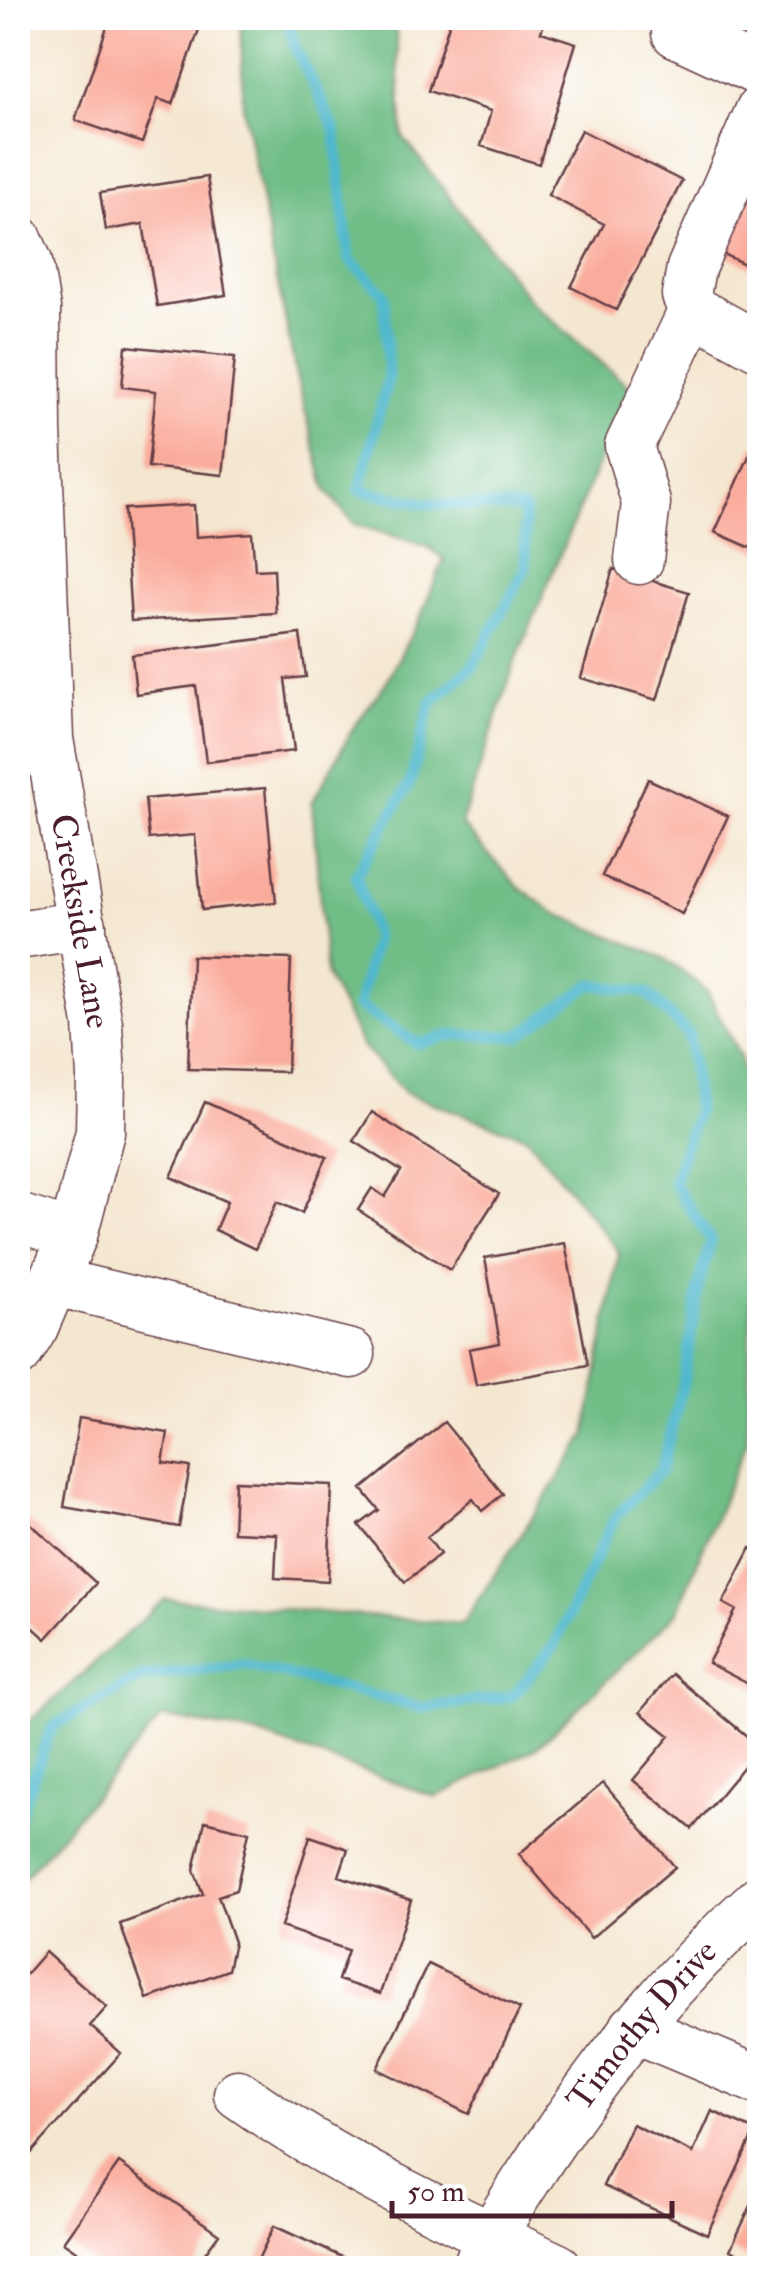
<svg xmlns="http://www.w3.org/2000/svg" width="777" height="2286" viewBox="0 0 777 2286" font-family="'IM FELL Double Pica',serif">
<rect width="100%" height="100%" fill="#fff"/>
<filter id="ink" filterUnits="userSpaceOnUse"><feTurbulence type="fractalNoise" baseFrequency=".01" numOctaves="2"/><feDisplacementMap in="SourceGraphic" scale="20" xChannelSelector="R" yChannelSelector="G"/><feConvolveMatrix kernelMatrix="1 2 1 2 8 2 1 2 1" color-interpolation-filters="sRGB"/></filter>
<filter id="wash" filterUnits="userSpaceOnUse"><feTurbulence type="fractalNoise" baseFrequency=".0048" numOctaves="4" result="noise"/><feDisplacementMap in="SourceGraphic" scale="40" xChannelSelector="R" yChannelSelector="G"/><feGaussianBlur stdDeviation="2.25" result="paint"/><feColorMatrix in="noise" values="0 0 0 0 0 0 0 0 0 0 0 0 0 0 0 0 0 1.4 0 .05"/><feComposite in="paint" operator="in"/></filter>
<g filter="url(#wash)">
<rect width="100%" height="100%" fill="#f4e7d0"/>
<path fill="#6fbd86" stroke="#5c6e58" stroke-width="2.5" d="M241,18H395L403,137L532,303L630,387L514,665L461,824L519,887L555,913L664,958L707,991L740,1057L756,1171L747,1441L676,1614L536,1748L436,1797L254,1733L162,1717L18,1885V1732L165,1599L462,1624L586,1436L619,1252L527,1137L405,1093L363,1047L326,976L312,803L355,725L384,686L421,616L444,559L427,546L354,524L326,490L297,379L243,107Z"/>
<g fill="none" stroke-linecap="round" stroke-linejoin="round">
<path stroke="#50b8ce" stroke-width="11" d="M18,1818L52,1727L141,1677L244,1664L423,1708L513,1696L554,1646L615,1517L661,1470L683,1384L699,1285L711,1241L673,1182L697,1111L688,1034L647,993L592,984L518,1036L450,1035L418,1044L358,1006L375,937L356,875L410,783L431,703L473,666L526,568L524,509L423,503L360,490L388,378L384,294L349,259L335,129L294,45L287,18"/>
</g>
<g id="blocks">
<path fill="#faac9c" d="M110,18H203L173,104L158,99L142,143L75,120Z
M451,18H546L541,32L576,43L539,164L481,146L491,111L428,91Z
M581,130L682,181L616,310L571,287L604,224L548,195Z
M760,168V271L720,253Z
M207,177L226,295L157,306L143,224L106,230L100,193Z
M126,346L235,357L223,475L148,467L156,391L122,387Z
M754,445L760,448V552L715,532Z
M194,505L196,537L252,533L255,570L274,569L276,613L131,621L124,509Z
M613,569L689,592L657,700L581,678Z
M300,634L306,677L285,679L294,751L206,762L196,686L136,694L132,655Z
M648,779L728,816L682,914L602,876Z
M265,788L276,902L202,910L195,835L149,839L145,799Z
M192,956L291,959L287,1072L188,1069Z
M205,1102L327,1157L302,1213L277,1202L255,1249L215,1230L227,1202L171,1177Z
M372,1112L499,1194L450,1270L358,1210L372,1188L385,1197L401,1171L354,1141Z
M565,1243L588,1365L476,1385L469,1349L500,1343L485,1258Z
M79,1418L168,1433L163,1463L190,1467L179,1527L64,1507Z
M444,1422L503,1494L482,1511L473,1499L427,1537L440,1554L405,1582L359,1525L379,1510L362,1489Z
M235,1481L332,1485L328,1581L275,1578L277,1534L233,1532Z
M18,1512L96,1583L46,1639L18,1614Z
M751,1548L760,1552V1690L708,1663L736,1610L723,1603Z
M672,1674L760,1747L692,1829L633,1780L670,1736L640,1712Z
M603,1783L675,1867L591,1938L519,1854Z
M205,1821L249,1832L236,1890L218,1896L234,1942L228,1970L147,1999L120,1924L203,1894L194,1870Z
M310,1836L348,1849L339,1876L411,1900L380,1994L338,1980L348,1950L281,1927Z
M45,1952L107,2007L90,2026L121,2053L26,2159L18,2152V2052L23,2046L18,2042V1983Z
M428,1964L520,2009L469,2114L377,2069Z
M712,2111L755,2131L707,2234L603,2186L632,2124L693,2153Z
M119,2163L219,2234L194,2268H101L63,2242Z
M760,2187V2264L730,2250Z
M274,2226L366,2268H254Z"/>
</g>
</g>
<g filter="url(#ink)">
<use href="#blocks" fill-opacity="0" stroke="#643d44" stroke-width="2.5"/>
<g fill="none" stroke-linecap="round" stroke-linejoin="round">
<g stroke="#643d44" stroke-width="51">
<g id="minor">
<path d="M676,33L760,72"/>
<path d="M760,110L691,268L686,295L693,310L760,347"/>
<path id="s1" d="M18,239L28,262L36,309L37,430L49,739L98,1024L101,1077L100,1132L73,1235L34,1327L18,1353"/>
<path d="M639,560L646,503L629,446L693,310"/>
<path d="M18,935L82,925"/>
<path d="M18,1218L73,1235"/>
<path d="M55,1282L351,1354"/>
<path d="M634,2028L760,2081"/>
<path d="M238,2094C336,2164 449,2217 558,2268"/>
<path id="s2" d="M476,2268C494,2228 518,2193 542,2156C605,2061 674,1975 760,1899"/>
</g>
</g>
<use href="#minor" stroke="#fff" stroke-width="48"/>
</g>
</g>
<g text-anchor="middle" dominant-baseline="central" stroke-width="9" stroke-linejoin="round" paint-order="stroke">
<g font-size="35" fill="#4a1f2b" stroke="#fff">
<text stroke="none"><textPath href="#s1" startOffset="688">Creekside Lane</textPath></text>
<text stroke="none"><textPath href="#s2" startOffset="295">Timothy Drive</textPath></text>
</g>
</g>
<rect width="777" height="2286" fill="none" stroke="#fff" stroke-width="60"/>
<path d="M392 2201v15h280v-15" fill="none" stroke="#4a1f2b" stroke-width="5"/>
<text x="407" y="2201" font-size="30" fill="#4a1f2b" stroke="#ffffff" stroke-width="8" paint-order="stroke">50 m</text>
</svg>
